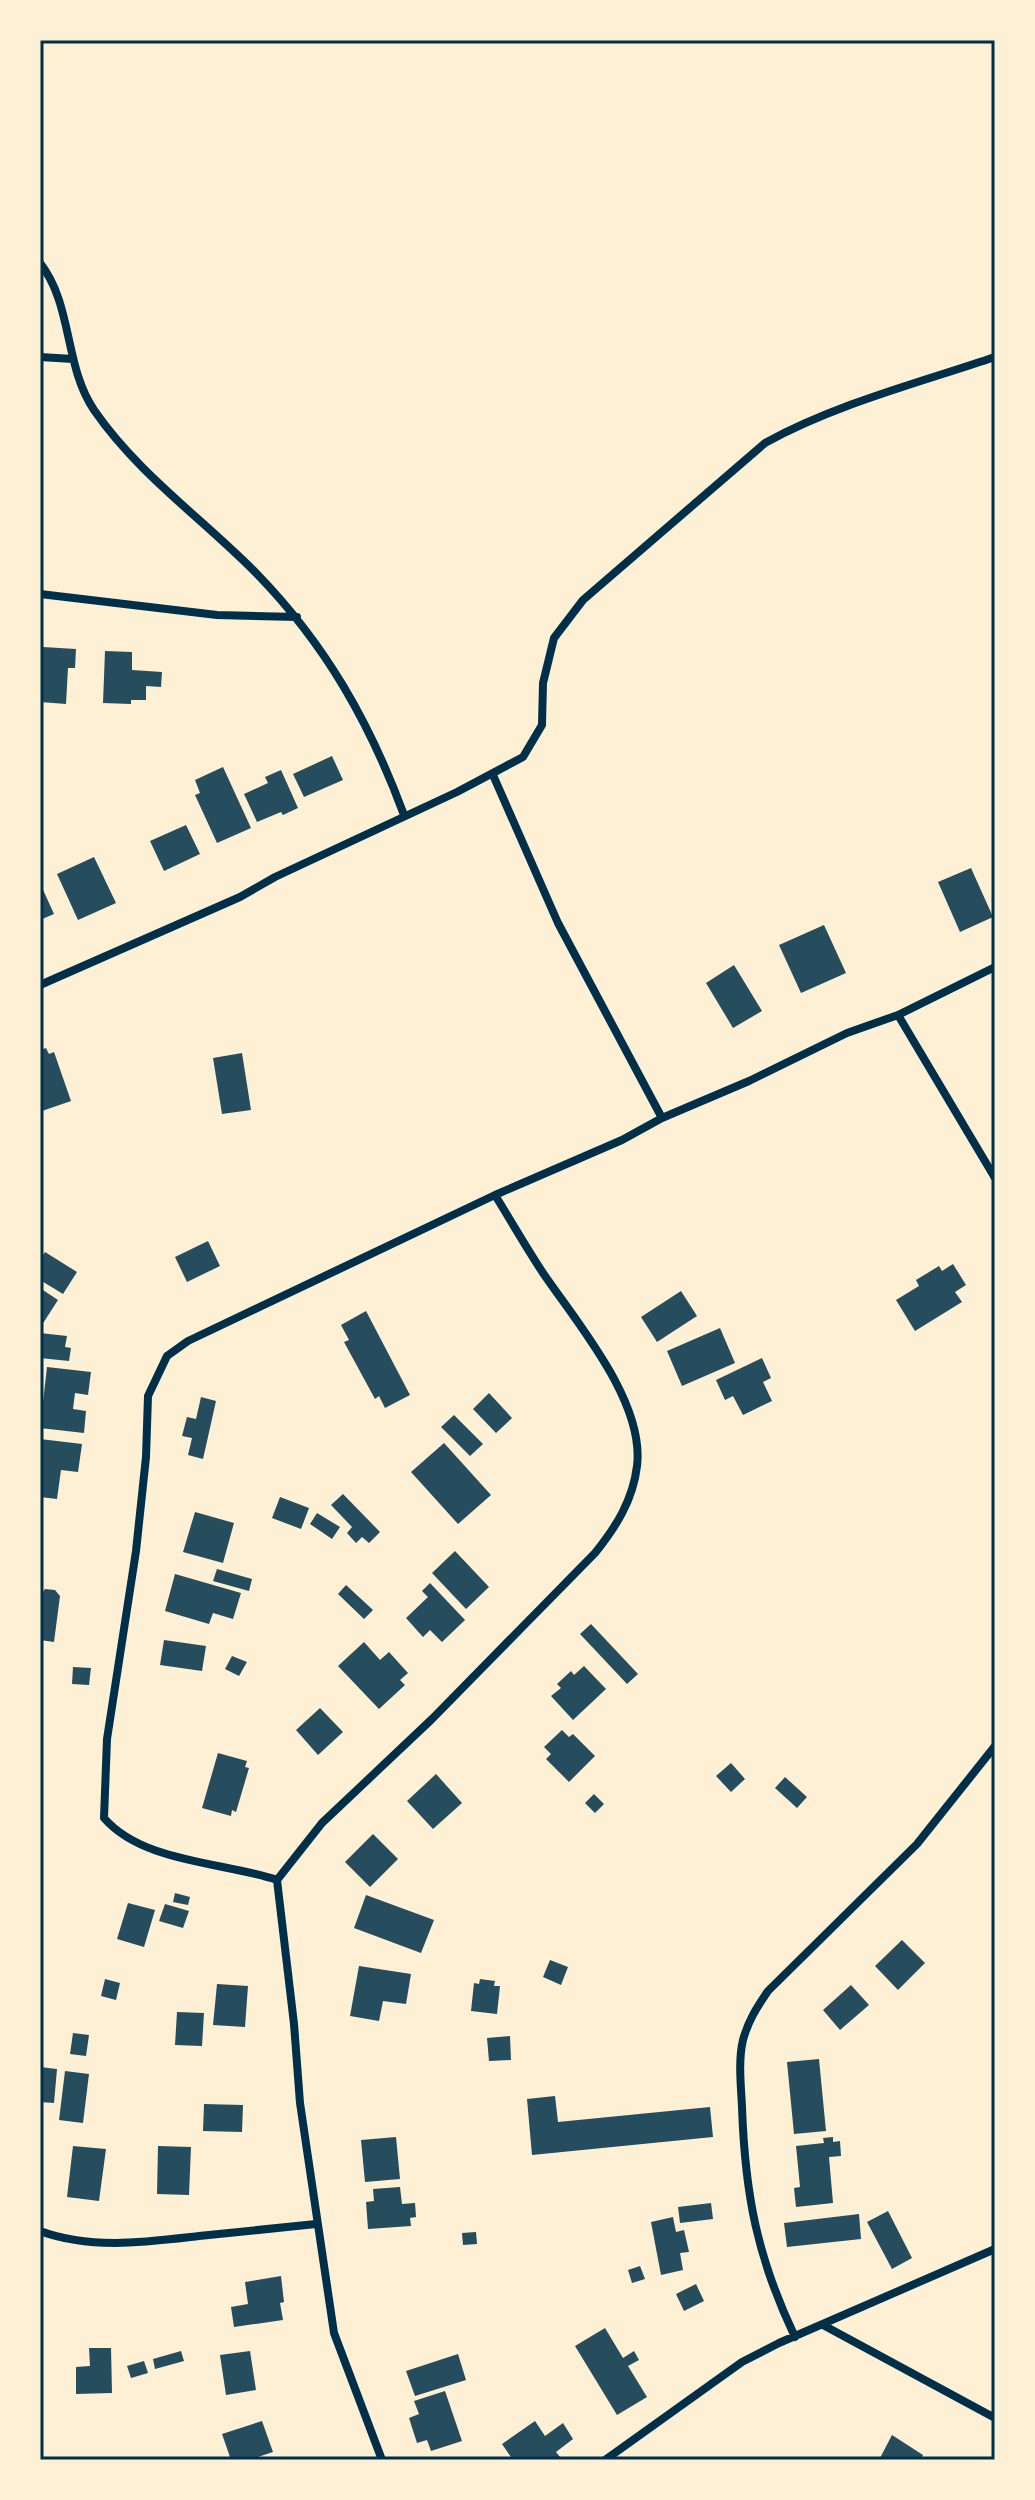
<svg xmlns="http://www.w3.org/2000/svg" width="1035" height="2500" viewBox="0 0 1035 2500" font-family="Jost,sans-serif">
<rect width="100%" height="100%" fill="#fdf0d5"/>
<path fill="#264d5e" d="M43,647L76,649L75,668H68L66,704L40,702Z
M105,651L132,652V670L162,672L161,687L146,686V700H131V704L103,703Z
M332,756L343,780L304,797L293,774Z
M223,767L251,828L217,843L195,795L200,793L195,780Z
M281,770L298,808L283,815L281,812L257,822L244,794L268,783L265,777Z
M186,825L200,854L164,871L150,841Z
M94,857L116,903L78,920L57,874Z
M971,868L993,917L960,932L938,882Z
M40,883L54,914L40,920Z
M824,925L846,973L801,993L779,945Z
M734,965L762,1011L733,1028L706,983Z
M46,1048L49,1054L54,1052L71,1101L42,1111L40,1050Z
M242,1053L251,1110L222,1114L213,1058Z
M208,1241L220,1266L187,1282L175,1257Z
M45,1252L77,1272L63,1294L40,1280V1260Z
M953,1264L966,1285L955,1292L962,1302L915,1331L896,1300L919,1286L916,1280L939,1266L942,1271Z
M40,1288L58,1300L40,1328Z
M681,1291L697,1316L657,1342L641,1317Z
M366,1311L410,1395L385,1408L379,1396L375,1399L344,1342L349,1340L341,1325Z
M720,1328L735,1363L682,1386L667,1351Z
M40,1333L67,1336L65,1347L71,1348L69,1361L40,1358Z
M762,1358L771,1378L763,1382L772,1401L743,1415L733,1396L725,1400L716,1380Z
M47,1367L91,1372L88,1395L75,1393L73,1409L86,1411L84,1433L40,1428Z
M489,1393L512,1418L496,1433L473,1409Z
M201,1397L216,1401L203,1459L188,1455L192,1438L182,1436L187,1417L196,1419Z
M454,1415L483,1444L470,1456L441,1427Z
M40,1439L82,1444L78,1472L61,1470L57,1499L40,1497Z
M444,1443L491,1495L458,1524L411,1472Z
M343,1494L380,1532L369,1543L362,1537L356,1543L347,1533L352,1527L331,1505Z
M280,1497L309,1508L301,1529L272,1518Z
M195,1512L234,1523L223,1563L183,1552Z
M317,1513L340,1527L332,1539L310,1524Z
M455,1551L489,1587L466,1609L432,1573Z
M217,1569L252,1579L249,1591L213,1581Z
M175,1574L241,1593L233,1619L213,1613L209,1624L165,1611Z
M430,1583L465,1620L442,1642L430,1630L423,1637L406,1618L428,1597L422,1591Z
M346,1585L373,1610L364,1619L338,1594Z
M45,1589L55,1590L60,1596L54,1642L40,1640V1596Z
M591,1624L638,1674L627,1684L580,1634Z
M164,1640L206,1646L202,1671L160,1665Z
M364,1642L380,1660L389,1652L408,1673L400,1680L405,1685L379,1709L338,1666Z
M232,1656L247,1662L239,1676L225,1669Z
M584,1666L606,1689L573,1720L551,1696L561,1688L557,1684L571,1671L574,1675Z
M73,1667L91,1668L89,1685L72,1684Z
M320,1708L343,1732L318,1755L296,1730Z
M562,1730L569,1737L573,1734L595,1756L569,1782L546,1759L551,1754L544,1747Z
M218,1753L247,1761L245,1767L249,1768L236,1812L232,1810L231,1816L202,1808Z
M731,1763L745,1779L731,1792L716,1776Z
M436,1774L462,1803L433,1829L407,1801Z
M785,1777L807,1797L797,1808L775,1788Z
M594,1794L604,1804L595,1813L585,1803Z
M373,1834L398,1859L370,1887L345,1862Z
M175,1893L190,1897L188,1905L173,1902Z
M366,1895L434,1920L421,1953L354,1928Z
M128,1903L155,1910L144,1947L117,1939Z
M165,1904L189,1911L183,1928L159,1921Z
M902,1940L925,1963L898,1990L875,1966Z
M550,1960L568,1967L561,1985L543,1977Z
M359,1966L411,1974L406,2004L383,2001L379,2021L350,2016Z
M105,1979L120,1983L116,2000L101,1996Z
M480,1979L495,1981L494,1986H500L497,2014L471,2011L474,1983L479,1984Z
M217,1984L248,1986L245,2027L213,2025Z
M851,1985L869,2005L840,2030L823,2010Z
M177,2012L204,2013L202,2046L175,2045Z
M73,2033L89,2035L86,2056L70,2054Z
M510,2036L511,2060L489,2061L487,2038Z
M819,2059L826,2131L794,2134L787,2062Z
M40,2067L57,2069L54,2103L40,2102Z
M65,2071L89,2074L83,2123L59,2120Z
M555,2096L558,2122L710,2107L713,2137L532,2155L527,2099Z
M204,2104L243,2105L242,2132L203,2131Z
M396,2137L400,2179L365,2182L361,2140Z
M833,2137V2142L840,2141L841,2156L829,2157L833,2203L796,2207L794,2188L800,2187L796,2146L824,2143L823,2138Z
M73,2146L106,2149L99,2201L67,2197Z
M158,2146L191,2147L189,2195L157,2194Z
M400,2187L402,2204L415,2203L416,2217L410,2218L411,2226L368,2229L366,2202L374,2201L373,2189Z
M711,2203L713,2219L680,2223L678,2207Z
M888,2211L912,2258L892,2269L867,2222Z
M859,2214L861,2239L787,2247L784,2223Z
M673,2217L676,2232L684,2230L689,2252L680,2253L683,2270L661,2275L651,2222Z
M476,2232L477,2244L463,2245L462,2233Z
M640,2266L645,2279L632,2283L628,2270Z
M281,2276L284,2302L280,2303L283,2320L234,2327L231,2307L248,2304L245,2282Z
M696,2284L704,2301L684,2311L676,2294Z
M605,2328L623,2358L634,2351L639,2360L628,2366L647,2397L617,2415L575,2346Z
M89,2348H111L112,2393L76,2394V2367L90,2366Z
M181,2351L184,2361L155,2369L153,2359Z
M250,2351L256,2390L226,2395L220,2355Z
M458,2354L466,2380L415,2396L406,2371Z
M144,2361L148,2373L131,2378L127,2366Z
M445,2391L462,2441L431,2451L427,2440L417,2443L409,2418L419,2414L414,2401Z
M262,2421L273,2452L249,2460H231L222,2434Z
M535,2421L545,2436L563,2423L573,2439L556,2452L560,2457L556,2460H513L502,2444Z
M892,2435L923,2455L920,2460H879Z"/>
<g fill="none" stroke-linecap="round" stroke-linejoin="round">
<path stroke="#003049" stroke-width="8" d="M40,263C73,305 64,366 94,410C138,474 203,519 257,574C326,645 370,723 404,815
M40,357L73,359
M40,594L217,615L297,617
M493,775L558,923L662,1118
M40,985L240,897L275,877L457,792L523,757L542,725L543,683L554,638L583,600L765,443C836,404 918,383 995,357
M898,1015L995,1178
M277,1880L322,1823L432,1719L595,1553C616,1527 633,1500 637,1466C645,1402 577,1323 543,1273C526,1247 511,1221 495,1195
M40,2231C91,2250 147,2242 199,2236C238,2232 277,2228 316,2224
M823,2325L995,2418
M795,2337C757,2257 745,2194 742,2107C741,2085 738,2061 743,2040C748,2021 757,2007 768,1991L917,1844L995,1746
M382,2460L334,2333L300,2103L294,2024L277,1880C224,1862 143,1863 104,1818L107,1739L136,1551L146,1457L148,1396L167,1356L188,1341L495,1195L622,1140L662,1118L749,1081L847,1033L898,1015L995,967
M605,2460L742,2362L779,2343L995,2249"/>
</g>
<rect width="1035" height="2500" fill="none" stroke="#fdf0d5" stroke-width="84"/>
<rect x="42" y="42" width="951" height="2416" fill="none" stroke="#003049" stroke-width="3"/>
</svg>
